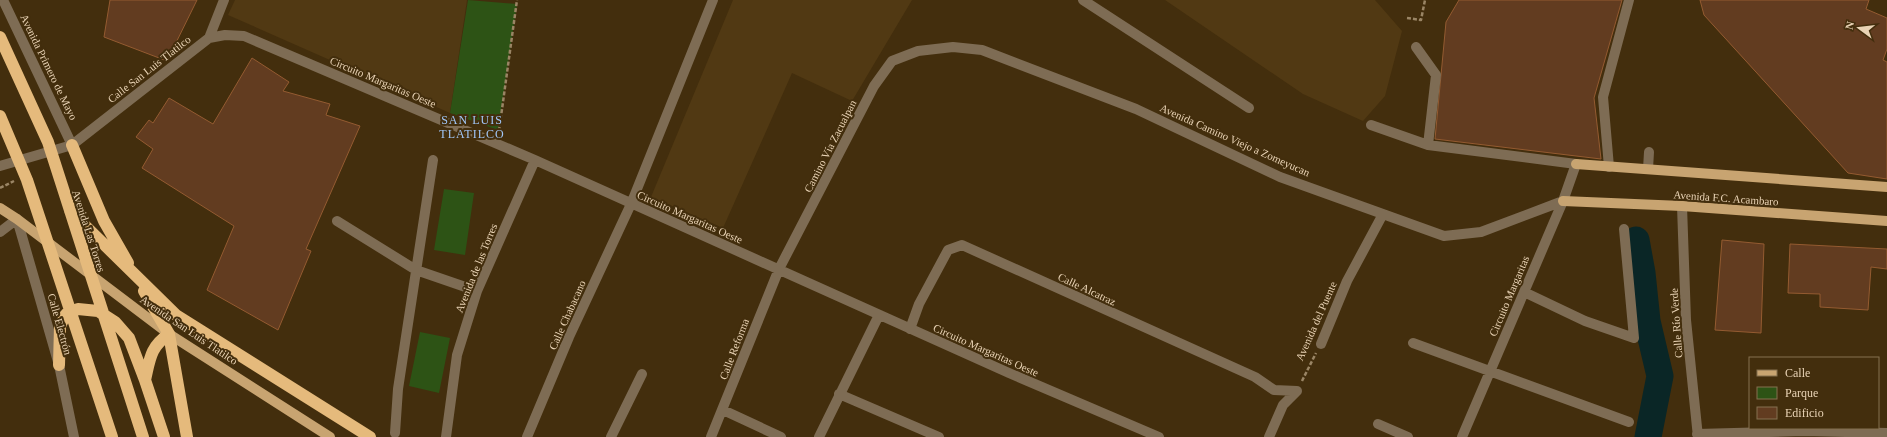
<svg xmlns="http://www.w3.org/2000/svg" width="1887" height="437" viewBox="0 0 1887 437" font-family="Georgia,serif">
<rect width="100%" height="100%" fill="#432e0d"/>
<path fill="#513913" d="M235,0H467L450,113L228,15Z
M733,0H912L852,101L792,73L723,228L651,197Z
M1165,0H1375L1402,31L1385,96L1363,121L1303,94Z"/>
<path fill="#2d5315" d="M468,0L517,4L498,130L450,113Z
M444,189L474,193L465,255L434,250Z
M420,332L450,338L439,393L409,386Z"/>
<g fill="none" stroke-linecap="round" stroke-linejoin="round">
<path stroke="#0a2626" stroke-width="27" d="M1636,240L1642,273L1647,321L1660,376L1648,437"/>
</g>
<path fill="#623c20" stroke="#945b31" d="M110,0H197L167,61L104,37Z
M1459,0H1622L1594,98L1601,159L1435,139L1446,22Z
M1700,0H1869L1866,9L1887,18V49L1883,60L1887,62V179L1848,173L1704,15Z
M252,58L289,82L283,91L330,104L326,115L360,126L306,249L311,251L278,330L207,290L234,226L142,168L153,149L136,137L149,120L153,123L169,98L213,124Z
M1722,240L1764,244L1761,333L1715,330Z
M1790,244L1887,249V269L1871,267L1868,310L1820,307V294L1788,293Z"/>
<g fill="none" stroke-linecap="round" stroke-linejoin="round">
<path stroke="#9a8565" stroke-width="2.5" stroke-dasharray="4 2" stroke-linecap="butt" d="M1407,18L1421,20L1425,0
M499,131L517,0
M0,188L14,181
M1302,381L1316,353"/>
<path stroke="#7e6c54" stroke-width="10" d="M3,0L72,145
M1083,0L1249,108
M209,38L225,35L244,36L535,160L1009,373L1159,437
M1416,47L1436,75L1428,145
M1371,125L1428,145L1576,164L1563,201L1462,437
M0,166L72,145L209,38L224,0
M1609,167L1603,97L1629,0
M1648,169L1649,152
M1682,206L1686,320L1698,437
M337,221L416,270L477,291
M0,232L17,219L59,365L74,437
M1524,292L1585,321L1634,338L1624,229
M910,329L919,304L948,250L962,245L1255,377L1274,390L1297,391
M1413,343L1629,422
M1321,344L1347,281L1383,214
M839,394L939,437
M723,410L781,437
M1378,424L1408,437
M395,433L398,389L433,160
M1697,434L1804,431L1887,433
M446,437L457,355L477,291L535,160
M527,437L569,337L631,204L713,0
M611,437L642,374
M711,437L779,269L874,86L892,61L918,51L953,47L982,50L1136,109L1280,177L1444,236L1481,232L1563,201
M819,437L879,315
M1269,437L1283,405L1297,391"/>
<path stroke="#c8a471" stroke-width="10" d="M1576,164L1887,187
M1563,201L1682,206L1887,221
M0,208L17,219L169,334L330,437"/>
<path stroke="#e5ba7c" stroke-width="12" d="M0,37L48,142L143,437
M0,116L27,180L112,437
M72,145L104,221L128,263
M70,211L176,315L370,437
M144,291L169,334L187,437
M59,365L60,326L66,314L78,309L98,311L115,322L129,338L145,380L164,437
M145,380C150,359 150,347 169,334"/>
</g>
<g text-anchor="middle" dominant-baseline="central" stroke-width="4" stroke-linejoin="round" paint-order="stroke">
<g font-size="11" fill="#e9d3b5" stroke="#432e0d">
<text transform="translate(49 67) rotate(64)">Avenida Primero de Mayo</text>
<text transform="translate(149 69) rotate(-38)">Calle San Luis Tlatilco</text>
<text transform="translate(383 82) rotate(23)">Circuito Margaritas Oeste</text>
<text transform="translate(1235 140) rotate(24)">Avenida Camino Viejo a Zomeyucan</text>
<text transform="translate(830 146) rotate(-63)">Camino Vía Zacualpan</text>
<text transform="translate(1726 198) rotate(4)">Avenida F.C. Acambaro</text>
<text transform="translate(690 217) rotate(24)">Circuito Margaritas Oeste</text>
<text transform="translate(89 231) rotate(72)">Avenida Las Torres</text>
<text transform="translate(476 268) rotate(-68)">Avenida de las Torres</text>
<text transform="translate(1087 289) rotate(25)">Calle Alcatraz</text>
<text transform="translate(1509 296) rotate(-67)">Circuito Margaritas</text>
<text transform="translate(567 315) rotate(-66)">Calle Chabacano</text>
<text transform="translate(1316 321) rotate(-66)">Avenida del Puente</text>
<text transform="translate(1676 323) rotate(-94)">Calle Río Verde</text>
<text transform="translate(60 324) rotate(74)">Calle Electrón</text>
<text transform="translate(189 330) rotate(34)">Avenida San Luis Tlatilco</text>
<text transform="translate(734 349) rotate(-69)">Calle Reforma</text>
<text transform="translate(986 350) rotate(24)">Circuito Margaritas Oeste</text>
</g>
<g font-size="12" letter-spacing="1" fill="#a2c7f8" stroke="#432e0d">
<text x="472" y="120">SAN LUIS<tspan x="472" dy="14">TLATILCO</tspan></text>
</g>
</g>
<rect x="1749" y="357" width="130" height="72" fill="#432e0d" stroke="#857050"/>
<rect x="1757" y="370" width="20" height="6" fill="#c8a471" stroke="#857050"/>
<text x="1785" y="377" font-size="12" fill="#e9d3b5">Calle</text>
<rect x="1757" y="387" width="20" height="12" fill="#2d5315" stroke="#857050"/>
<text x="1785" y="397" font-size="12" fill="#e9d3b5">Parque</text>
<rect x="1757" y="407" width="20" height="12" fill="#623c20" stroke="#857050"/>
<text x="1785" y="417" font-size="12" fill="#e9d3b5">Edificio</text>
<g transform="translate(1859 28) rotate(285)" stroke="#432e0d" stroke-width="3" paint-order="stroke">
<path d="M0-3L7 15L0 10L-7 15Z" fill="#e9d3b5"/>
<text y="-6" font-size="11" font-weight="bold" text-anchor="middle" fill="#e9d3b5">N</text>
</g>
</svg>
